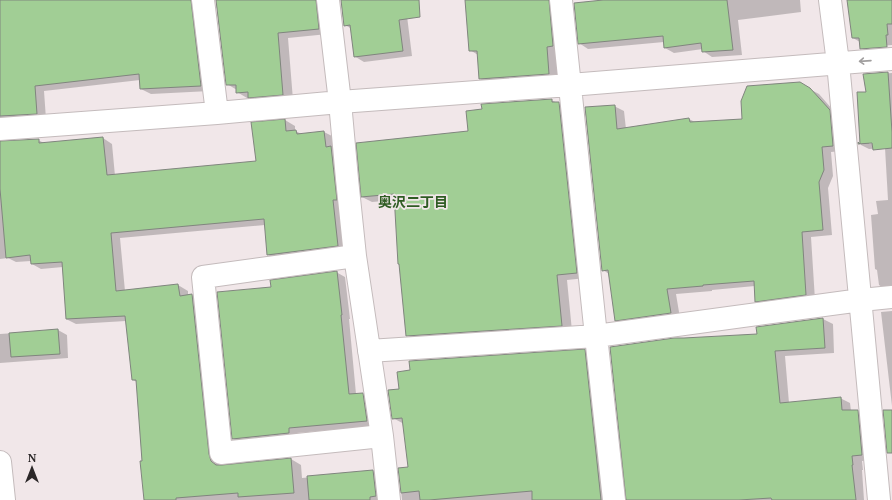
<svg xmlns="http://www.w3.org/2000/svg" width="892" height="500" viewBox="0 0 892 500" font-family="'Noto Serif','Noto Sans JP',serif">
<rect width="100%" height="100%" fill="#f1e7e9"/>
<path fill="#0003" fill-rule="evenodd" d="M0,0H202L210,91L151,94L141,89L140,80L44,91L46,119L0,127Z
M217,0H327L328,34L288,38L293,100L259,103L250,97L247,98L237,92V90L227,84Z
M342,0H405L412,56L364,62L354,56L352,29L345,25Z
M465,0H548L549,7L558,12V79L489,84L480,79L478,55L470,50L466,1Z
M597,0H800L801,12L738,20L742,55L712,57L703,51V49L674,53L665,48L664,42L588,49L579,43L597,2Z
M848,0H892V45L869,47V49L892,47V52L871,54L861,48L860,42L853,38Z
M892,73V291H888L879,285L877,270L875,269L871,215L878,214L876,201L888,200L885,148L869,149L861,145L858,93L867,92L864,75ZM869,142L889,143L869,144Z
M800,84L819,94L839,117L842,151L831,152L833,176L828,188L832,235L811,237L815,300L765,307L756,301L755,286L712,290V291L676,294L680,318L626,326L616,320L609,274L603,270L614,106L624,111L626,129L689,119L697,123L743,120Z
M551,100L568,108L586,278L567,280L572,331L417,341L407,335L396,200L372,202L362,197Z
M285,120L295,126V131L302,134L324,132L334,137L347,251L278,260L268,255L265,225L120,238L125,291L178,285L188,291V296L192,295L202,301L218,461L220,466L291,459L301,465L302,478L373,471L383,477L385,500H145L137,382L133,380L126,321L76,324L66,319L63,267L41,269L32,264L31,261L16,262L8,258L0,259V142L38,140L46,144L103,138L112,144L115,176L257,162L252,123Z
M336,272L345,277L350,319H349L356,394H363L371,399L375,426L297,433V438L242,444L233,439L272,288Z
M892,311V406L881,312Z
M823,319L833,324L834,353L785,356L789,403L840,398L850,403L851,411H858L867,417L872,460L862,461L863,470H862L864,500H627L758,335L757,328Z
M58,330L67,335L68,358L0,363V334Z
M585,350L594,356L610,500H402L399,469L409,468L404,424L393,418Z"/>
<path fill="#a1ce95" stroke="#80857e" d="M0,0H191L201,86L140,89L139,74L35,86L37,114L0,116Z
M216,0H316L319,29L278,33L283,95L248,98V92L236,93V85H226Z
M341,0H419L420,17L399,20L403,51L354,57L350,25L344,26Z
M465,0H549L553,46L547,47L549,74L479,79L477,51H469Z
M603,0H727L733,50L702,52L701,43L664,48L663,36L578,44L574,3Z
M847,0H892V24H887L888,35H886L887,47L860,49L859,38H852Z
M888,72L892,132V148L873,150L872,143L858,144V142L860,144L857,92H866L863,74Z
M800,82L810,88L830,110L833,146L822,147L824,170L819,182L823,230L802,232L806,295L755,302L754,281L703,285V286L667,289L671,313L615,321L608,270L602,271L585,107L615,105L617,129L689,118L690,122L742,119L741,101L747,86Z
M552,99V102H559L577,273L557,275L562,326L406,336L399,264H398L394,194L361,197L356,143L468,131L466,111L482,109L481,104Z
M285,119L286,131L296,130L297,134L324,131L326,147L331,146L337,200H333L338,246L267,255L264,219L111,233L116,291L178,284L180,296L192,294L209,454L211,461L216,465H222L291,458L294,493L238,497V493L176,498V500H144L140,461H142L136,380H132L125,316L66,319L62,262L31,264L30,255L6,258L0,189V141L39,139V143L103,137L107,175L256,161L251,122Z
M337,271L342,315H341L349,394L363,393L367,421L289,428V433L232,439L217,292L271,287L270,280Z
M823,318L825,348L775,351L780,403L841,397L842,410H858L862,455L852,456L853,465H852L856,500H772L771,498L739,500H626L610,347L674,338H684L757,334L756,327Z
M58,329L60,354L11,357L9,333Z
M585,349L601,500H532V491L429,500H420L419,491L401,493L398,468L408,467L402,418L392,419L388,390L399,389L397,372L410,370L409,361Z
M883,410H892V453H887Z
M373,470L376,496L370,497V500H309L307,476Z"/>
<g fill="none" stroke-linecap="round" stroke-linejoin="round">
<g stroke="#c4bbbc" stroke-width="24">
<path id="minor" d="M203,0L217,113
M328,0L340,102L347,179L355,256L382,436L389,500
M561,0L596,336L614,500
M830,0L838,63L879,500
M0,129L217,113L340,102L570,85L892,59
M355,256L203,277L221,453L382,436
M369,351L596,336L861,300L892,297
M0,462L4,500"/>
</g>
<use href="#minor" stroke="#fff" stroke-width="22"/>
</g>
<defs><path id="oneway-shaft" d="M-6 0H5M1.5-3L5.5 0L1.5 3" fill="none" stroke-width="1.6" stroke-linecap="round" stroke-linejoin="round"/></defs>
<use stroke="#a09e9e" href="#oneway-shaft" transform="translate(865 61) rotate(176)"/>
<g text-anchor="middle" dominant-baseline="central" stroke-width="3.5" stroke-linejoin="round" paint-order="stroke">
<g font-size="14" font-weight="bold" fill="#2f5c23" stroke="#f1e7e9">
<text x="413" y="201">奥沢二丁目</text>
</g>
</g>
<g transform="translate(32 468)" stroke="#f1e7e9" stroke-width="3" paint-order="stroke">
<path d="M0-3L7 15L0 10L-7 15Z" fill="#2b2728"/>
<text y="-6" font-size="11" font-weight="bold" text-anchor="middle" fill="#2b2728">N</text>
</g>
</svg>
